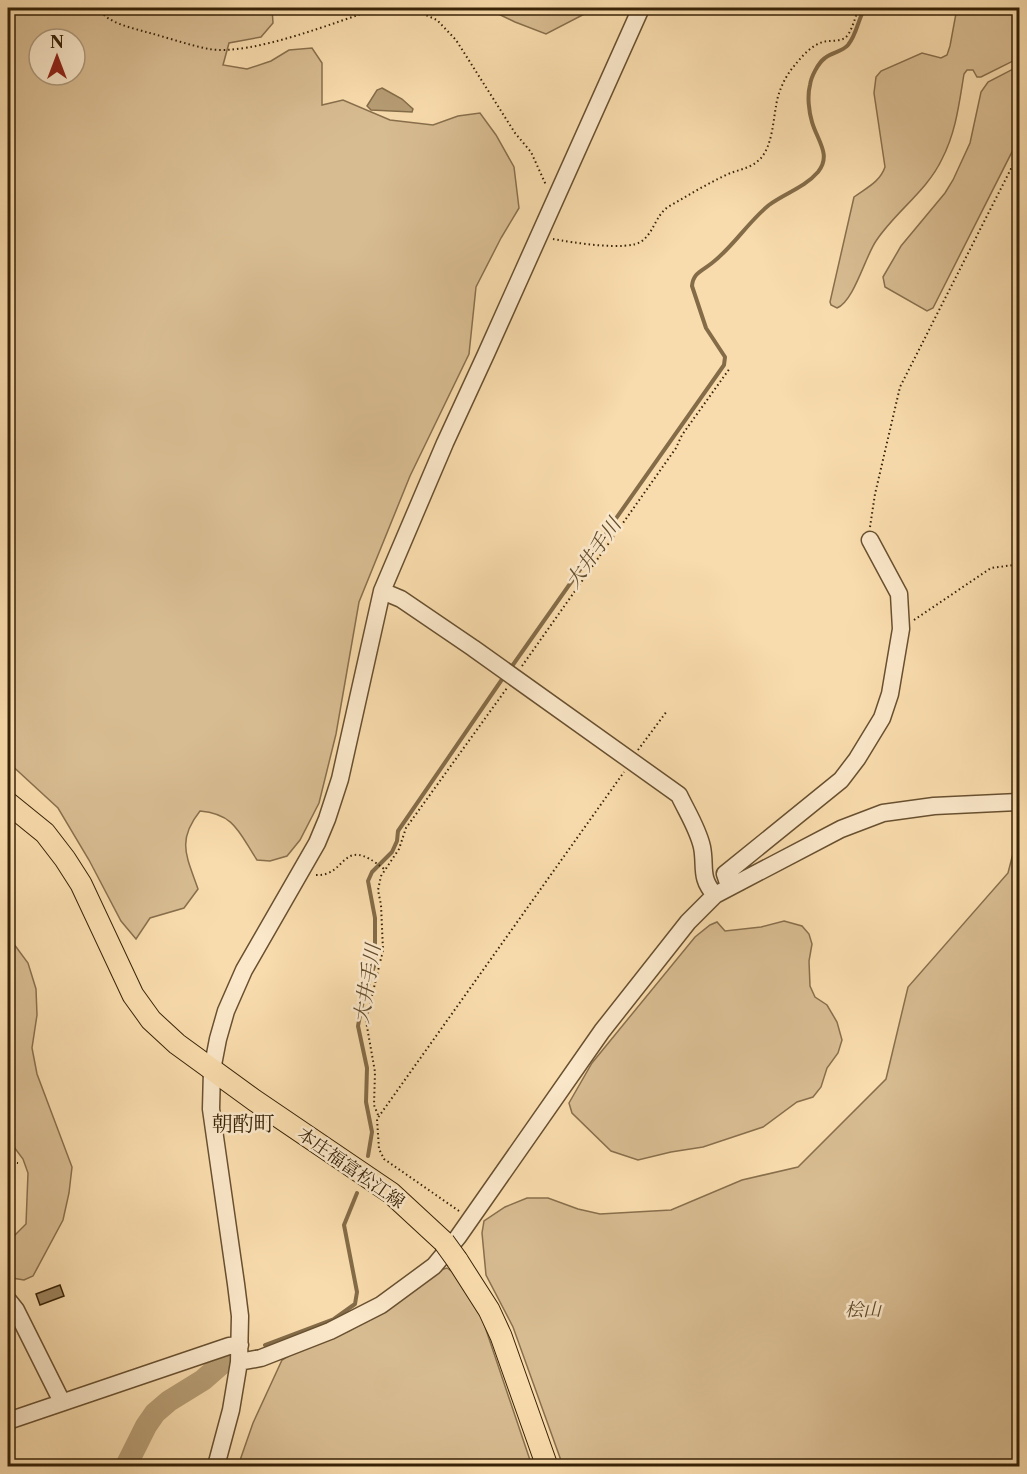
<svg xmlns="http://www.w3.org/2000/svg" width="1027" height="1474" viewBox="0 0 1027 1474" font-family="'Libre Caslon Text','Noto Serif JP',serif">
<rect width="100%" height="100%" fill="#f9dcad"/>
<filter id="stains"><feTurbulence type="fractalNoise" baseFrequency=".00333" numOctaves="4"/><feColorMatrix values="0 0 0 0 .2 0 0 0 0 .09 0 0 0 0 .02 0 0 0 .5 -.17"/></filter>
<radialGradient id="worn" r=".72"><stop offset=".6" stop-color="#630" stop-opacity="0"/><stop offset="1" stop-color="#630" stop-opacity=".3"/></radialGradient>
<path fill="#d8bc91" stroke="#886f4c" stroke-width="1.5" fill-rule="evenodd" d="M8,8H272L273,23L261,37L229,43L223,65L247,69L271,61L289,50L312,48L322,63V105L343,100L390,120L433,125L458,116L480,113L496,135L514,167L519,208L501,238L476,287L469,354L410,476L359,602L336,734L319,803L300,840L287,856L270,861L257,860C239,833 235,814 200,811C176,841 187,857 198,889L184,908L150,918L136,939L121,921L89,860L58,808L8,762ZM39,39H75V75H39Z
M486,8H596L546,34L515,22Z
M957,8H1019V58L981,77H977L973,70H967L964,74C959,104 956,132 942,159C927,191 895,212 876,241C865,257 854,301 837,308L831,305L830,302L854,197C866,188 880,182 885,167L874,93L876,77L881,71L922,53L941,58L947,55L950,46Z
M1019,66V138L933,308L927,311L885,287L883,277L901,246L945,193L953,180L970,143L981,92L988,82Z
M1019,830V1466H563L513,1327L486,1275L482,1233L484,1221L505,1207L527,1198H548L578,1209L600,1214L671,1210L742,1180L798,1167L886,1079L908,987L1008,873Z
M784,921L802,926L809,934L812,944L809,961L810,986L815,997L827,1005L837,1022L842,1040L838,1053L827,1068L821,1087L813,1097L797,1102L763,1127L703,1147L671,1152L638,1160L611,1151L572,1113L569,1103L592,1063L695,937L710,925L717,922L725,931L761,927Z
M8,936L28,963L36,989L37,1015L32,1048L37,1074L72,1167L69,1193L63,1220L33,1276L24,1280L12,1278L8,1265V1242L26,1224L28,1173L23,1159L8,1139Z
M447,1268L456,1274L478,1306L532,1466H238L253,1423L282,1360L307,1345L349,1331L381,1311L433,1272Z"/>
<path fill="#b79d74" stroke="#846c48" stroke-width="1.5" d="M382,88L402,99L413,109L412,112L371,110L367,106L377,90Z"/>
<g fill="none" stroke-linecap="round" stroke-linejoin="round">
<path stroke="#846c48" stroke-width="4" d="M510,669L724,365L725,357L706,328L692,286C693,273 702,271 712,263C733,247 748,222 769,205C785,193 804,188 818,172C832,155 817,140 812,122C809,112 807,96 810,85C811,77 818,63 825,58C832,52 842,52 848,45C857,34 858,19 865,8
M368,1156L372,1132L366,1102L367,1068L358,1026L362,1005L375,963V918L368,881L372,872L392,852L397,841L398,831L505,675
M265,1345L334,1319L355,1304L357,1292L344,1225L357,1193"/>
<path stroke="#b79d74" stroke-width="22" d="M126,1466L146,1426L155,1413L169,1401L203,1380L227,1359"/>
</g>
<path fill="#9c835d" stroke="#372206" stroke-width="1.5" d="M60,1285L64,1296L40,1305L36,1294Z"/>
<g fill="none" stroke-linecap="round" stroke-linejoin="round">
<g stroke="#685030" stroke-width="19">
<path id="minor" d="M382,591L401,599L473,648L679,795C687,812 698,829 702,847C706,867 699,877 715,895
M729,886L725,874L841,780L857,759L882,718L890,694L901,629L899,594L870,540
M8,1300L16,1310L62,1402
M239,1362L240,1316L236,1284L211,1109L212,1070L218,1039L226,1011L244,970L317,843L327,819L340,779L382,591L445,443L486,354L641,8
M8,1421L229,1346L240,1345
M216,1466L231,1410L239,1362L261,1358L330,1331L381,1305L434,1266L458,1237L602,1031L688,922L715,895L841,829L883,813L934,806L1020,802"/>
</g>
<g stroke="#372206" stroke-width="23">
<path id="major" d="M8,803L45,833L65,859L81,884L133,995L151,1020L177,1044L254,1100L391,1193L444,1242
M457,1260L489,1310L501,1336L547,1466"/>
</g>
<path stroke="#372206" stroke-width="2" stroke-dasharray="1.5 3" stroke-linecap="butt" d="M98,8C107,23 129,27 146,32C166,37 188,45 209,49C252,56 335,22 379,8
M410,8L437,20L456,40L515,133L531,152L546,185
M553,239C570,242 628,252 642,241C654,232 656,215 668,207C687,196 705,185 724,176C737,169 750,170 761,158C772,145 773,123 776,106C778,92 785,76 795,65C802,56 812,45 823,42C830,40 838,42 845,38C851,33 854,21 857,13L870,8
M870,527L875,494L900,387L1020,151
M914,620L991,568L1014,565L1020,561
M522,666L676,448L682,435L730,368
M638,750L667,711
M316,875C348,877 340,833 384,869
M378,1115L374,1105L375,1072L366,1021L383,950L381,905L378,890L381,876L399,849L406,828L507,688
M8,1162L18,1163
M459,1211L384,1159L379,1149L377,1119L624,772"/>
<use href="#minor" stroke="#fbe8ca" stroke-width="16"/>
<use href="#major" stroke="#f9dcad" stroke-width="21"/>
<g stroke="#372206" stroke-width="23" stroke-linecap="butt">
<path id="major-bridge" d="M444,1242L457,1260"/>
</g>
<use href="#major-bridge" stroke="#f9dcad" stroke-width="21"/>
</g>
<g text-anchor="middle" dominant-baseline="central" stroke-width="5" stroke-linejoin="round" paint-order="stroke">
<g font-size="18" fill="#372206" stroke="#fbe8ca">
<text transform="translate(351 1168) rotate(35)">本庄福富松江線</text>
</g>
<g font-size="18" font-style="italic" fill="#5f4829" stroke="#fbe8ca">
<text x="863" y="1310">桧山</text>
</g>
<g font-size="20" font-style="italic" fill="#644d2c" stroke="#fbe8ca">
<text transform="translate(593 553) rotate(-55)">大井手川</text>
<text transform="translate(367 984) rotate(-81)">大井手川</text>
</g>
<g font-size="21" fill="#372206" stroke="#fbe8ca">
<text x="243" y="1123">朝酌町</text>
</g>
</g>
<rect width="1027" height="1474" fill="none" stroke="#f9dcad" stroke-width="30"/>
<rect x="9" y="9" width="1009" height="1456" fill="none" stroke="#372206" stroke-width="3"/>
<rect x="15" y="15" width="997" height="1444" fill="none" stroke="#372206" stroke-width="1.5"/>
<g transform="translate(57 57)"><circle r="28" fill="#fbe8ca" stroke="#ad997c" stroke-width="1.5"/>
<path d="M0-4.5L10 22L0 15L-10 22Z" fill="#8f2418"/>
<text y="-9" font-size="16" font-weight="bold" text-anchor="middle" fill="#372206">N</text>
</g>
<rect width="100%" height="100%" filter="url(#stains)"/>
<rect width="100%" height="100%" fill="url(#worn)"/>
</svg>
